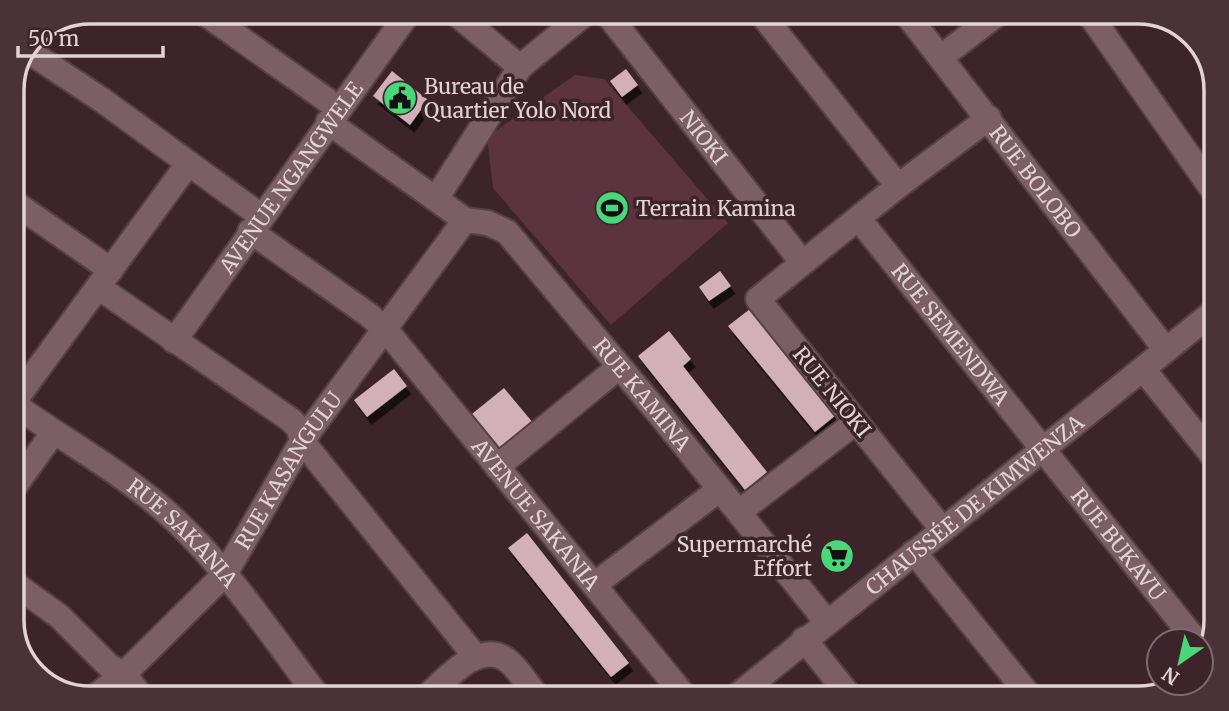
<svg xmlns="http://www.w3.org/2000/svg" width="1229" height="711" viewBox="0 0 1229 711" font-family="Merriweather,serif">
<defs>
<filter id="shadow"><feDropShadow dx="4.5" dy="8" stdDeviation="0" flood-color="#0009"/></filter>
</defs>
<rect width="100%" height="100%" fill="#3d242b"/>
<path fill="#5c3440" d="M575,75L604,79L728,223L611,325L493,188L487,137Z"/>
<path fill="#d1b0b9" filter="url(#shadow)" d="M626,69L638,85L622,97L610,81Z
M392,71L428,100L410,125L373,96Z
M720,271L731,286L709,301L699,287Z
M750,309L836,415L815,432L728,326Z
M669,331L691,359L683,366L767,472L745,490L638,356Z
M394,369L407,386L367,417L354,400Z
M504,388L534,424L498,454L467,418Z
M527,533L629,663L611,677L508,548Z"/>
<g fill="none" stroke-linecap="round" stroke-linejoin="round">
<g stroke="#554046" stroke-width="28">
<g id="minor">
<path d="M203,12L338,108"/>
<path d="M454,12L520,67"/>
<path id="s1" d="M606,12L802,262"/>
<path d="M760,12L898,186"/>
<path id="s2" d="M905,12L1166,350"/>
<path d="M1088,12L1217,196"/>
<path d="M28,51L102,100L261,216"/>
<path d="M941,57L1000,12"/>
<path id="s3" d="M328,122L465,220L488,223L507,232L661,416L826,621"/>
<path d="M436,199L520,67L587,12"/>
<path d="M12,201L111,270"/>
<path id="s4" d="M859,219L1196,641"/>
<path id="s5" d="M250,231L369,315L386,330L687,699"/>
<path d="M98,287L291,420L299,429L302,441L475,656"/>
<path id="s6" d="M174,341L409,12"/>
<path d="M1143,369L1217,461"/>
<path id="s7" d="M12,403C66,442 128,475 176,521C231,573 274,639 320,699"/>
<path d="M13,403L188,164"/>
<path d="M497,467L619,367"/>
<path d="M12,490L53,433"/>
<path d="M739,512L856,422"/>
<path d="M942,529L758,299L898,186L989,118"/>
<path d="M914,552L1032,699"/>
<path d="M12,582L59,616L109,666L124,674L143,699"/>
<path d="M594,585L720,489"/>
<path d="M804,639L852,699"/>
<path id="s8" d="M92,699L124,674L225,574L302,441L465,220"/>
<path d="M424,699C444,682 478,639 507,660C519,669 529,687 539,699"/>
<path id="s9" d="M733,699L1217,309"/>
</g>
</g>
<use href="#minor" stroke="#7b5e66" stroke-width="24"/>
</g>
<defs>
<g id="civic-disc" transform="scale(1.75)"><circle r="9.5" fill="#48d779" stroke="#3d242b"/><path d="M-.6-6.5H3V-4.5H.6V-3L4-1V1h2V6H-6V1h2V-1L-.6-3ZM-1.2 2.5V6h2.4V2.5Z" fill="#111"/></g>
<g id="stadium-disc" transform="scale(1.75)"><circle r="9.5" fill="#48d779" stroke="#3d242b"/><path d="M0-5a6.5 5 0 1 0 0 10a6.5 5 0 1 0 0-10ZM-3.5-1.8h7v3.6h-7Z" fill="#111"/></g>
<g id="supermarket-disc" transform="scale(1.75)"><circle r="9.5" fill="#48d779" stroke="#3d242b"/><path d="M-6-5.5h2.5l.6 2H6L4.5 2H-2.5L-4.4-4H-6ZM-1.5 3.2a1.3 1.3 0 1 0 .1 0ZM3 3.2a1.3 1.3 0 1 0 .1 0Z" fill="#111"/></g>
</defs>
<g fill-rule="evenodd">
<use href="#civic-disc" x="400" y="98"/>
<use href="#stadium-disc" x="612" y="208"/>
<use href="#supermarket-disc" x="837" y="556"/>
</g>
<g text-anchor="middle" dominant-baseline="central" stroke-width="7" stroke-linejoin="round" paint-order="stroke">
<g font-size="21" fill="#e3d2d6" stroke="#3d242b" text-anchor="start">
<text x="424" y="86">Bureau de<tspan x="424" dy="24">Quartier Yolo Nord</tspan></text>
<text x="636" y="208">Terrain Kamina</text>
<text x="812" y="544" text-anchor="end">Supermarché<tspan x="812" dy="24">Effort</tspan></text>
</g>
<g font-size="21" fill="#e3d2d6" stroke="#3d242b">
<text stroke="none"><textPath href="#s1" startOffset="159">NIOKI</textPath></text>
<text stroke="none"><textPath href="#s6" startOffset="201">AVENUE NGANGWELE</textPath></text>
<text stroke="none"><textPath href="#s2" startOffset="214">RUE BOLOBO</textPath></text>
<text stroke="none"><textPath href="#s4" startOffset="147">RUE SEMENDWA</textPath></text>
<text transform="translate(832 392) rotate(51)">RUE NIOKI</text>
<text stroke="none"><textPath href="#s3" startOffset="424">RUE KAMINA</textPath></text>
<text stroke="none"><textPath href="#s8" startOffset="304">RUE KASANGULU</textPath></text>
<text stroke="none"><textPath href="#s9" startOffset="310">CHAUSSÉE DE KIMWENZA</textPath></text>
<text stroke="none"><textPath href="#s5" startOffset="406">AVENUE SAKANIA</textPath></text>
<text stroke="none"><textPath href="#s7" startOffset="215">RUE SAKANIA</textPath></text>
<text stroke="none"><textPath href="#s4" startOffset="416">RUE BUKAVU</textPath></text>
</g>
</g>
<path d="M0 0H1229V711H0ZM90 24H1138A66 66 0 0 1 1204 90V620A66 66 0 0 1 1138 686H90A66 66 0 0 1 24 620V90A66 66 0 0 1 90 24Z" fill="#4a3239" fill-rule="evenodd"/>
<path fill="none" stroke="#e3d2d6" stroke-width="3.5" d="M90 24H1138A66 66 0 0 1 1204 90V620A66 66 0 0 1 1138 686H90A66 66 0 0 1 24 620V90A66 66 0 0 1 90 24Z"/>
<g transform="translate(1180 662) rotate(214)"><circle r="33" fill="#3d242b" stroke="#7f6a6f" stroke-width="2"/>
<path d="M0-5L12 26L0 18L-12 26Z" fill="#48d779"/>
<text y="-10" font-size="19" font-weight="bold" text-anchor="middle" fill="#e3d2d6">N</text>
</g>
<path d="M18 46v10h145v-10" fill="none" stroke="#e3d2d6" stroke-width="3.5"/>
<text x="28" y="46" font-size="21" fill="#e3d2d6" stroke="#3d242b" stroke-width="5" paint-order="stroke">50 m</text>
</svg>
